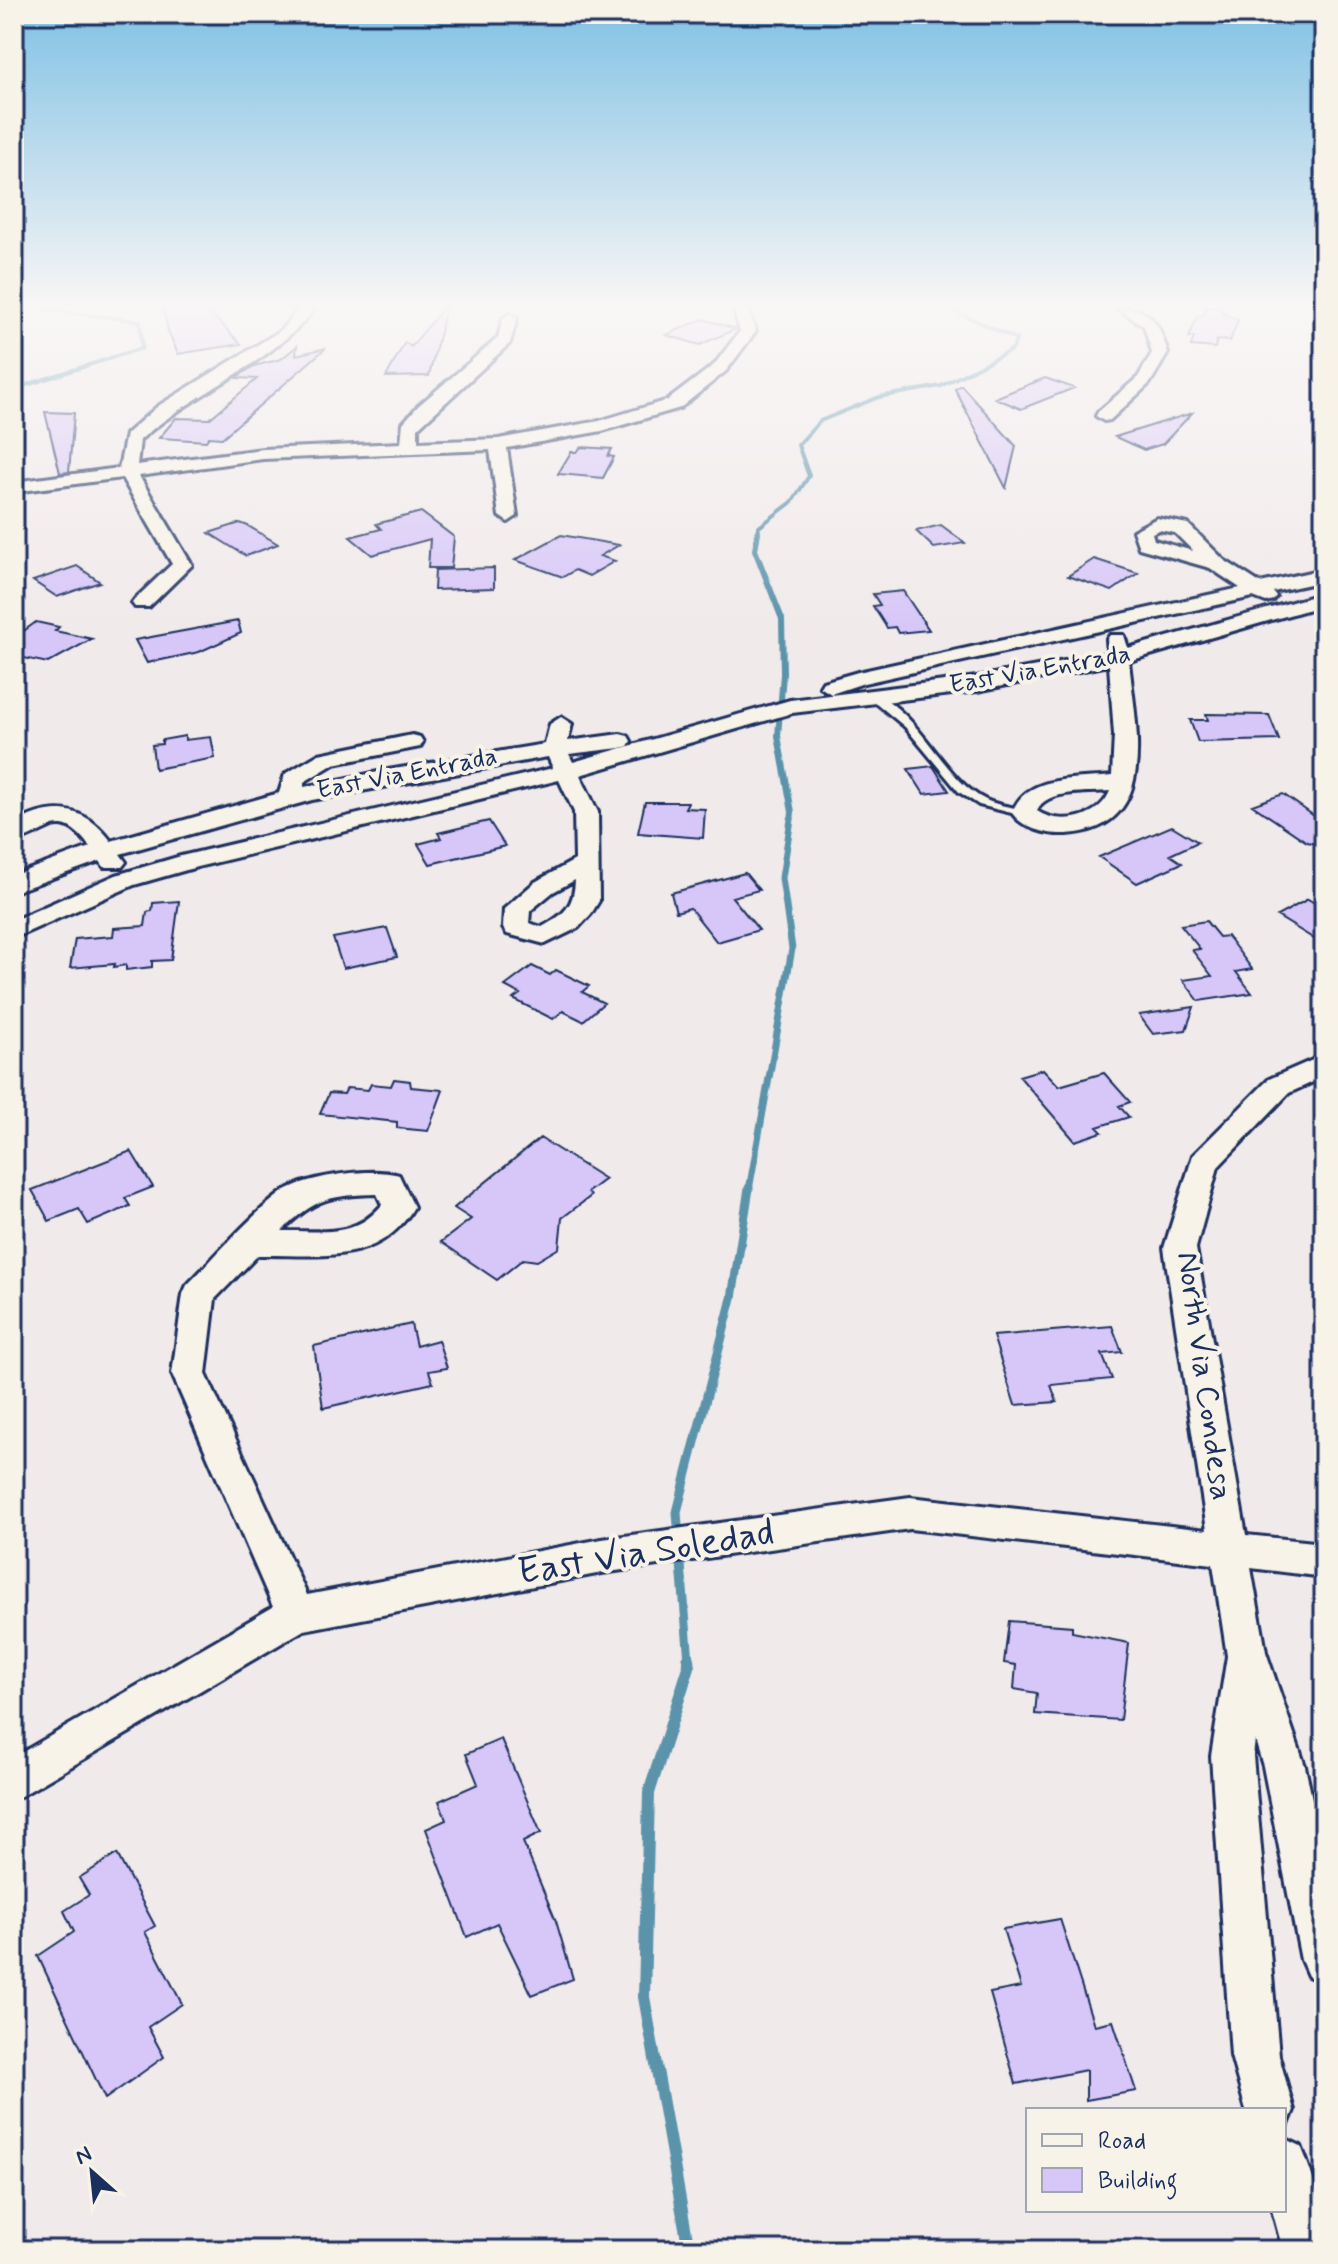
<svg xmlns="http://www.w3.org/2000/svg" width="1338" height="2264" viewBox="0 0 1338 2264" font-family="Mynerve,sans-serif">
<rect width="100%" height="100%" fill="#f1eaeb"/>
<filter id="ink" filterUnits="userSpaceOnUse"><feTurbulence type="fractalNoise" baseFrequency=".0125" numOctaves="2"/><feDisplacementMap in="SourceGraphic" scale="16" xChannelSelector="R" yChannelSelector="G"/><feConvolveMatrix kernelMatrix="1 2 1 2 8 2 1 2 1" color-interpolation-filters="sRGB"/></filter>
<g filter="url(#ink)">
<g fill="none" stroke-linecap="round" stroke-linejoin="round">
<path stroke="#5a93aa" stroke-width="4" d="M14,402L20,387L142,348L140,321L31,308
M758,534L759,527L792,502L809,476L798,445L820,421L879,397L941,386L1013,349L1016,339L948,308"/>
<path stroke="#5a93aa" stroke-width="6" d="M758,532L755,550L782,619L783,674L778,736L792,812L791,821"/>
<path stroke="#5a93aa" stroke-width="7" d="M749,1190L792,949L782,878L791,819"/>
<path stroke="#5a93aa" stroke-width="9" d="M679,1539L677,1512L732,1298L749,1188
M680,1552L689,1661"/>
<path stroke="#5a93aa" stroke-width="12" d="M688,1659L689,1667L649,1793L644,1997L689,2250"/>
</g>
<path fill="#d7c7f8" stroke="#1b2f5e" stroke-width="2" d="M163,308H206L241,344L178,354L168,331Z
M443,308H446L429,376L386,377L405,342L411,347Z
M1206,308H1223L1222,313L1238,320L1230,341L1217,340L1215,348L1191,346L1194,337H1189L1197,317L1203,316Z
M703,319L736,329L700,345L666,335Z
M297,346L296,355L326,348L222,438L209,437L206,441L159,438L176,418L209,419L257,379L236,378L254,366L281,359Z
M1045,378L1074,388L1021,409L995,398Z
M961,385L1016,446L1006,488L955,389Z
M45,412L74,413L69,472L60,473Z
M1192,413L1163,444L1144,450L1115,437Z
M581,447L612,449L608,456L614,457L603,478L558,474L571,452H577Z
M421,512L454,537L451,568H428L430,539L372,555L350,537L381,529L376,524Z
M240,523L248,526L278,544L246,556L209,533Z
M941,525L965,543L934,548L916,531Z
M561,535L619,545L600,556L615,561L589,576L575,570L563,577L515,560Z
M1094,559L1138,573L1112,591L1068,576Z
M77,566L100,582L57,597L33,581Z
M494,568V588L434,590L435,570Z
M903,591L929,630L898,633L895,627L887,628L873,606L880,605L873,594Z
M238,621L241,633L199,652L147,663L135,640Z
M36,622L59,627L55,631L92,639L48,663L14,656V638Z
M1206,714L1269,715L1279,740L1198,742L1190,720H1208Z
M185,736V740L211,737L215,758L155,769L152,745L162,744V740Z
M933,766L949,791L924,794L908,769Z
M1283,794L1324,823V845L1307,842L1252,805Z
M645,802H688L685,808L705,809L703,838L638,833Z
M489,821L505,846L430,864L418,844L441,838L438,833Z
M1172,826L1198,842L1170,855L1182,863L1137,883L1099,857Z
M745,873L759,890L732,897L759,930L717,942L690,908L676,912L671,893Z
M1308,899L1324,909V945L1277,916Z
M179,901L171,960L152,961V967L126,970V965L114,967L115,964L70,968L75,939L113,936L114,928L145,926L147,912L152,911L153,903Z
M1206,921L1219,937L1227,936L1252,969L1236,972L1252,993L1199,1001L1183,980L1212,976L1192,950L1200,949L1181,925Z
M387,928L397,957L343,968L333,938Z
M532,966L550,975L556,970L589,986L582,992L604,1003L583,1021L563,1011L553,1019L513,999L520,994L505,986Z
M1194,1007L1186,1030L1153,1034L1139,1015Z
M1043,1069L1059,1086L1104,1073L1130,1102L1119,1106L1129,1117L1097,1127L1102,1132L1075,1141L1019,1076Z
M394,1079L410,1081L411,1087L443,1090L428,1131L397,1128V1122L320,1114L329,1093L344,1094L347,1088L368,1090L371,1084L391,1086Z
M540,1138L605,1179L588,1192L591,1196L562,1218L559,1248L537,1261L523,1259L497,1280L441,1242L471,1219L454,1208Z
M131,1151L153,1187L125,1198L130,1206L88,1224L79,1209L49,1221L32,1190Z
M411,1324L416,1346L438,1340L447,1368L429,1371L433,1383L323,1408L314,1346Z
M1112,1326L1122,1352L1102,1354L1112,1379L1051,1385L1057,1402L1015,1405L993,1336Z
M1009,1621L1072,1626V1632L1129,1643L1120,1720L1035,1714L1037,1693L1014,1689L1016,1665L1004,1663Z
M501,1739L541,1833L523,1842L556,1921L573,1979L532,1995L497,1923L467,1937L426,1829L446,1820L439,1801L478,1784L466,1754Z
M117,1854L155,1926L145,1932L182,2004L148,2027L164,2057L105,2099L38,1956L74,1932L64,1911L89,1895L79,1878Z
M1060,1919L1094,2025L1113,2021L1136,2091L1086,2100V2070L1016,2084L990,1993L1021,1987L1003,1929Z"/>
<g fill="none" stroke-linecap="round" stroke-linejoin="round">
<g stroke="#1b2f5e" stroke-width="6">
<path id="service" d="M874,693C921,714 944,780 986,800C998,806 1015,807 1028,811V815L1024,816L979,805L959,792L905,727L870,698V694Z"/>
</g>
<g stroke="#1b2f5e" stroke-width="6">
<path id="minor" d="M300,308H315C274,363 194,392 140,440L137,465L263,449L401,443L403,423L418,406L498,338L503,318L510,314L517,318L510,343L418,428V442L498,439L599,421L668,400L714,365L740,331L733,308H747L756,331L726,371L680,408L602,431L507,448L517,516L508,522L499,516L490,450L263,459L139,476L192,565L149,607H135L132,603L135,599L172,564L122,478L14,492V482L119,468L126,434L158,406L280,331Z
M1117,308C1152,308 1158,322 1168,353L1150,383L1110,420L1104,421L1096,416L1098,412L1138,377L1152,353L1144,326Z
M1157,518L1188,524L1224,560L1260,583L1324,569V581L1273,592L1276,596L1273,600L1266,602L1253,597L864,683L831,694L820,687L823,682L858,672L1240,588L1210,568L1139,548L1133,531ZM1159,530L1175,533L1193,551L1154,540L1152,533Z
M1324,593V605L1129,661C1135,725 1162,828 1067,834C1048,835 1023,829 1012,813C1025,774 1078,780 1112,776L1114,735L1109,665L977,691L792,713L580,775L598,812L599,901L591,914L578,928L545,944L507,934L503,928L504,909L535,882L575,860L574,812L559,780L197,867L134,885L14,938V920L116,875L181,856L553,768L548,757L542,758L312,800L120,854L126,862L122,867H104L100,861L14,892V875L90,847C59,806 50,833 14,842V824C52,802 84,805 111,841L279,793L285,774L319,754L412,735L420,737L423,742L420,747L334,764L304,782V787L388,770L545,744L550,724L561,717L572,724L568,741L620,734L628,736L631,741L628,746L620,748L569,754L573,762L790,700L977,677L1108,653L1107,639L1110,635H1124L1128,648ZM1110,791C1099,819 1060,826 1037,811C1044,789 1090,793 1110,791ZM575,880C574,906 564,915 542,927L529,923L530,911L553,892Z
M1324,1055V1077L1289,1093L1218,1167L1196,1248L1246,1535L1324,1543V1577L1251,1568L1266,1652L1305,1766L1324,1855V1983L1308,1976L1301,1960L1263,1766L1255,1740L1253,1756L1279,2056L1294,2110L1287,2127L1284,2128V2110H1246L1231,2056L1211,1756L1227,1656L1213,1564L910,1529L602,1573L304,1630L14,1800V1757L273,1607L172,1374L183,1294L187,1285C217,1255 246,1220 280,1194C303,1176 371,1167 399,1175L414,1207C379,1267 318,1254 258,1255L215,1299L206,1374L307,1595L602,1539L910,1497L1207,1530L1164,1248L1193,1155L1269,1079ZM377,1194L382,1205C353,1239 322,1230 282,1231C314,1198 332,1195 377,1194Z
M1284,2138L1301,2146C1315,2180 1324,2213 1324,2250H1283L1272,2210H1284Z"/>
</g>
<use href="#service" fill="#f7f3e8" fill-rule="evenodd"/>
<use href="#minor" fill="#f7f3e8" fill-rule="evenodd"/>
</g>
</g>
<linearGradient id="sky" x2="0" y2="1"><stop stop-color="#80c1e4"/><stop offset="0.49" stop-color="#f9f6f6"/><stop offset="1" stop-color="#f9f6f6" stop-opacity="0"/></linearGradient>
<rect width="1338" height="625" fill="url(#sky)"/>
<g text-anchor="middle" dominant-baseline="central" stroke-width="8" stroke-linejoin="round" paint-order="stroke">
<g font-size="26" fill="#1b2f5e" stroke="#f7f3e8">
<text transform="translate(1040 670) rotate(-10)">East Via Entrada</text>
<text transform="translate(407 774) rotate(-11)">East Via Entrada</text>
</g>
<g font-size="32" fill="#1b2f5e" stroke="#f7f3e8">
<text transform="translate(1204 1376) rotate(82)">North Via Condesa</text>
</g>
<g font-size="38" fill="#1b2f5e" stroke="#f7f3e8">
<text transform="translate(646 1553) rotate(-9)">East Via Soledad</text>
</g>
</g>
<rect width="1338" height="2264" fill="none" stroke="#f7f3e8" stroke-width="48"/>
<rect x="24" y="24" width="1290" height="2216" fill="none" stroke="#1b2f5e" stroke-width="3" filter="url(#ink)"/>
<rect x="1026" y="2108" width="260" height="104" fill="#f7f3e8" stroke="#9fa5b1" stroke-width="2"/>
<rect x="1042" y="2134" width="40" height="12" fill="#f7f3e8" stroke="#9fa5b1" stroke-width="2"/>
<text x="1098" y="2148" font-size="24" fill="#1b2f5e">Road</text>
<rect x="1042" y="2168" width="40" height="24" fill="#d7c7f8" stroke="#9fa5b1" stroke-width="2"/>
<text x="1098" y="2188" font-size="24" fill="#1b2f5e">Building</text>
<g transform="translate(92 2172) rotate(333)" stroke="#f7f3e8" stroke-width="6" paint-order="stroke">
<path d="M0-6L14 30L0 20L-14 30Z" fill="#1b2f5e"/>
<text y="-12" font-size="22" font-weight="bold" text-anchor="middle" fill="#1b2f5e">N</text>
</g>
</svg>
